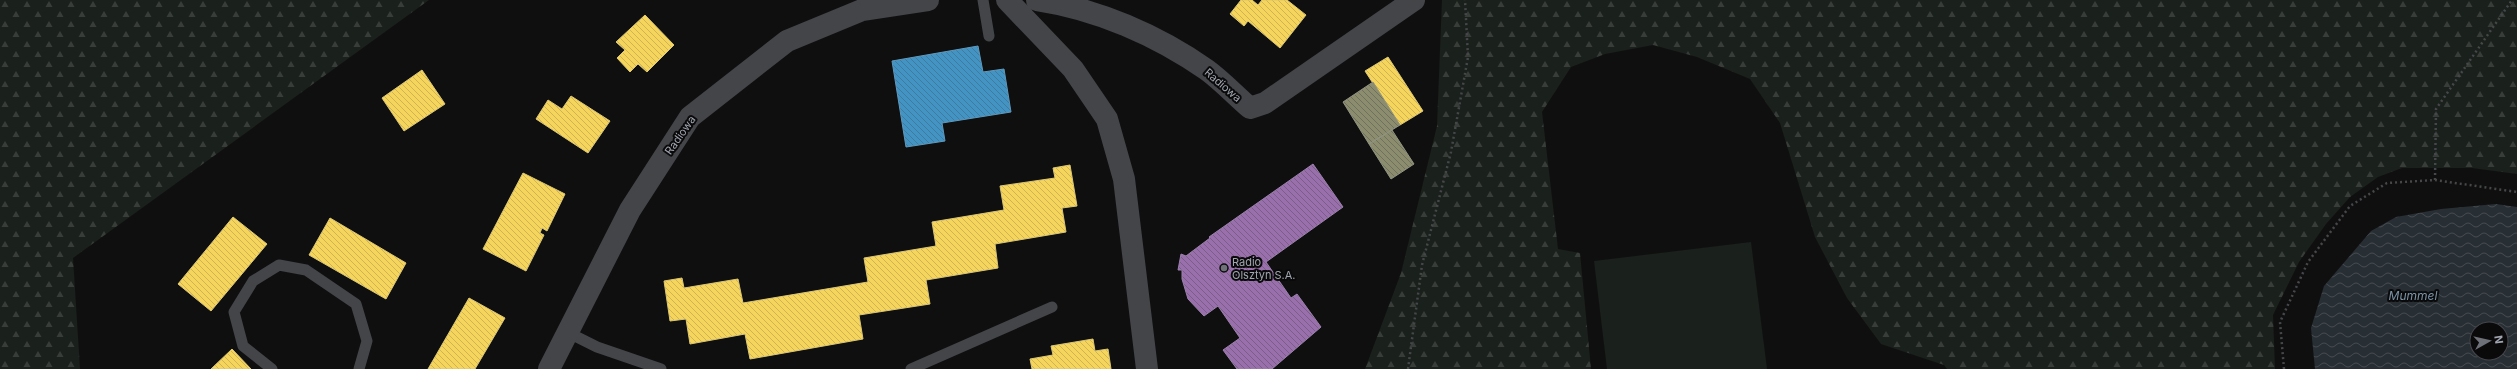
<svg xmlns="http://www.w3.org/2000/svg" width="2517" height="369" viewBox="0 0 2517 369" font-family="Inter,sans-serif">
<defs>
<pattern id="forest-firs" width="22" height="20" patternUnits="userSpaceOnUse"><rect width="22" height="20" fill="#1a201b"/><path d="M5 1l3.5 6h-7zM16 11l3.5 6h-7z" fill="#383d3a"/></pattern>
<pattern id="water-waves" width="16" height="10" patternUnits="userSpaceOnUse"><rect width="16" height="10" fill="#282f34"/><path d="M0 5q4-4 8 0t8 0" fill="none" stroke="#444a4f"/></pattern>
<pattern id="homes-back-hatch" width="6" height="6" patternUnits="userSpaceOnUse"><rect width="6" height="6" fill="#f6d55c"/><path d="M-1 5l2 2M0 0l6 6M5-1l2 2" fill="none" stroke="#ceb454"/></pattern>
<pattern id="offices-back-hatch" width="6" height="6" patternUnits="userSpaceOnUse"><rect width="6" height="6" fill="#9970ab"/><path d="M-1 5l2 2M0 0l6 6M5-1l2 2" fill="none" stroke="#7a5d88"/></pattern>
<pattern id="schools-back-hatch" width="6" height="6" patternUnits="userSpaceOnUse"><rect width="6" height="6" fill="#4393c3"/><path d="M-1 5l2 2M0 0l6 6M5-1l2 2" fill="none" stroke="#3e7ba0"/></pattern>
<pattern id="industry-back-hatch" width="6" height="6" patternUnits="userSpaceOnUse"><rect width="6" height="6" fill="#8c8c6e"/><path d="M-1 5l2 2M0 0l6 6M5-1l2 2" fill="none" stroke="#70715d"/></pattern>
</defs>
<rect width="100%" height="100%" fill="#0f0f10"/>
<path fill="url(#forest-firs)" d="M0,0H429L73,258L80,369H0Z
M1442,0H2517V174L2472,168H2402L2378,177L2350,197L2326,224L2299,262L2273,315L2275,369H1947L1944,365L1881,344L1847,298L1815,237L1780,123L1750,79L1697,57L1653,45L1605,54L1571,67L1542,112L1558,249L1580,253L1591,369H1365L1401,273L1437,126Z"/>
<path fill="#1a201b" d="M1751,242L1767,369H1607L1594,261Z"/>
<path fill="url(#water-waves)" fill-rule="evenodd" d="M2496,204L2517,207V369H2315L2311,328L2324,286L2371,231L2396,217L2441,209ZM2477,329H2501V353H2477Z"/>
<path fill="url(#homes-back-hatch)" stroke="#dcc775" d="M1241,0H1252L1258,5L1262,0H1287L1306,15L1280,48L1248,21L1244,26L1230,14Z
M645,15L674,45L647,72L638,64L630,72L617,58L625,50L616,42Z
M1388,57L1423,111L1400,125L1365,71Z
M422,70L445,104L404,131L382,98Z
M571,96L610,121L588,153L536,119L548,100L562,109Z
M1070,165L1077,206L1062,208L1066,232L995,244L998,268L926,280L930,304L859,315L863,339L750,359L745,334L690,344L686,319L670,321L664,281L682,278L684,288L738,279L743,303L868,282L864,258L936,246L932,222L1004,210L1000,186L1055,178L1053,168Z
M523,173L565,194L547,231L542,228L540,233L544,235L526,271L483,249Z
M233,217L267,244L211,311L178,284Z
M330,218L406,263L386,299L309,255Z
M469,298L505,318L475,369H428Z
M1093,339L1095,351L1108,349L1111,369H1032L1030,359L1053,355L1051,346Z
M232,349L251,369H211Z"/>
<path fill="url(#offices-back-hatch)" stroke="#9b80ac" d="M1313,164L1343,207L1266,262L1291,298L1297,294L1321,327L1272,369H1237L1223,350L1240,338L1218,306L1204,316L1188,299L1182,279V270H1178L1181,254L1186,256L1210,238L1209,237Z"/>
<path fill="url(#schools-back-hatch)" stroke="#5f99bd" d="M978,46L983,72L1004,69L1011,112L942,123L945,141L906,147L892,61Z"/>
<path fill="url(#industry-back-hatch)" stroke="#929482" d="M1373,82L1400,125L1369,144L1343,102Z
M1392,130L1414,164L1391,179L1369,144Z"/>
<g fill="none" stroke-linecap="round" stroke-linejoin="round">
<path stroke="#46474a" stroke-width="2.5" stroke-dasharray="2 3" stroke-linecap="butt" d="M2435,180L2436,109L2512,0
M1408,369L1422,265L1451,152L1468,57L1465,0
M2284,369L2280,322L2308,262L2350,206L2387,183L2435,180L2517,192"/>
<path stroke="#444549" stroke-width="11" d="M983,0L989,36
M569,333L597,347L661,369
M272,369L243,346L234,312L253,281L279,265L306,270L356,304L367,341L359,369
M911,369L1052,307"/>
<path stroke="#444549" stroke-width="22" d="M1007,0L1073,69L1107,119L1124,179L1147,369
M1037,0C1097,9 1157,35 1207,70C1222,81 1236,96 1250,108L1265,103L1414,0
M549,369L630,210L690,117L787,41L862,10L928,0"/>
</g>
<circle fill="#6e7178" stroke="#0a0a0b" stroke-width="1.5" cx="1224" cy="268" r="4"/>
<g text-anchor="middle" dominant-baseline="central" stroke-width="4" stroke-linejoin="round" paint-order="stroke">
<g font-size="11" fill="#a1a6b0" stroke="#0a0a0b">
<text transform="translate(1223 85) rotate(41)">Radiowa</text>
<text transform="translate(680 135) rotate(-55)">Radiowa</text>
</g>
<g font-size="11" fill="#a1a6b0" stroke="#0a0a0b" text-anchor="start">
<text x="1232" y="262">Radio<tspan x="1232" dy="13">Olsztyn S.A.</tspan></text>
</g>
<g font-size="12" font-style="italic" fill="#7a94a9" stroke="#0a0a0b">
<text x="2413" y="295">Mummel</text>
</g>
</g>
<g transform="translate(2489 341) rotate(82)"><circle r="19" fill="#0a0a0b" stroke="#46484d"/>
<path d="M0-3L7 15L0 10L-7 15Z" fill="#6e7178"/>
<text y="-6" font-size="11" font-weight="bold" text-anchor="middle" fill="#a1a6b0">N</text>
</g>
</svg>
